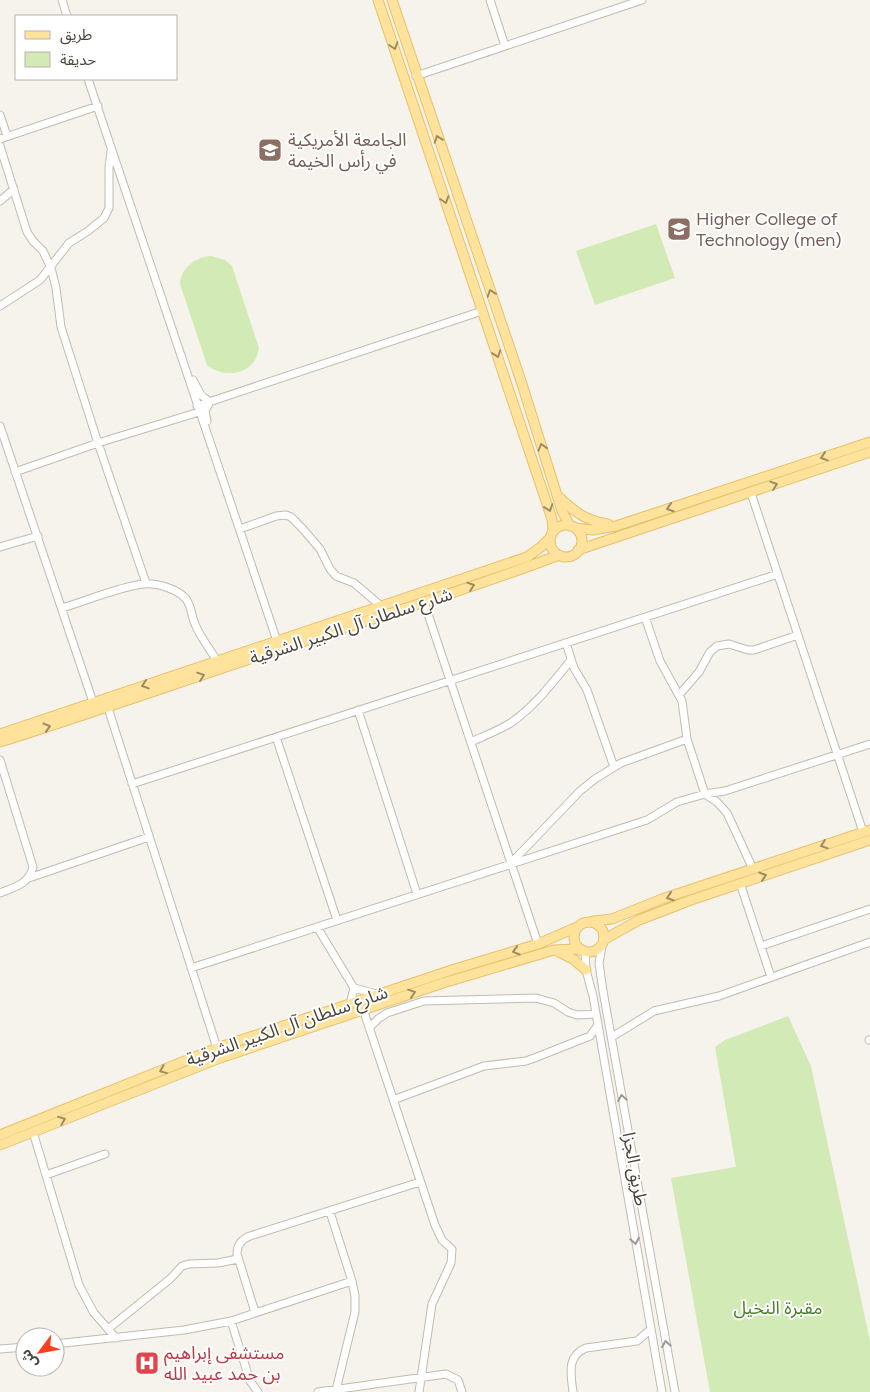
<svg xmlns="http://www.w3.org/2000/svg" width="870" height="1392" viewBox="0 0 870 1392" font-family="Figtree,'Noto Sans Arabic',sans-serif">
<rect width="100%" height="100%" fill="#f6f3ec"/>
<path fill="#d2eab5" d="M656,224L675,278L595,305L576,251Z
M211,256L225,260L232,266L259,348C256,374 225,380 207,365L180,284C181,268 195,257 211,256Z
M788,1016L811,1066L870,1341V1392H710L671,1178L736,1167L715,1047L725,1040Z"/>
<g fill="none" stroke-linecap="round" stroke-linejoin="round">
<g stroke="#c2bbae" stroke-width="9">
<path id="minor" d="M62,0L67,16
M490,0L505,46
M416,76L642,0
M88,79L277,641
M0,115L7,136
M0,139L98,106
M0,146L27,232L33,241L43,251L51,268L56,288L61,327L98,443L146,583
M0,201L14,189
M0,306L40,280L69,243L88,231L104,218L109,208V168L111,151
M193,380L201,395L210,402L205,411L207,421
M197,406L482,311
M0,426L93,702
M15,472L98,443L199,412
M751,493L863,832
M240,529L276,516L286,515L291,517L302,528L320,549L330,569L336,576L354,583L381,606
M0,547L38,536
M424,602L538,944
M62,608C86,601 121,586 144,584C157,583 178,589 186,599C192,607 191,616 195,624C200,637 210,649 217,661
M645,617L660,661L682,701L687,739L705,794L717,802L727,813L753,869
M566,643L574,668L587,690L614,767
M679,695L699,672L710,652L717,646L729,644L748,650H754L798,635
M108,708L217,1048
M358,710L417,894
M276,737L337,920
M471,742C484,736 500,730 512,722C535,706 554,681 571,660
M0,760L33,867C29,884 15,887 0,893
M132,784L778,574
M513,861L580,791L595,779L621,763L687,739
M29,878L149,837
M740,883L771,977
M317,927L354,988L376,994
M602,946L599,963L603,991L675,1392
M761,946L870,909
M585,951L586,970L593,996L662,1392
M191,968L647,820L677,802L705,794L725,791L870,744
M350,1004L354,988
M363,1009L435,1225L442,1240L452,1249L451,1263L432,1304L419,1392
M369,1028L378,1019L387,1013L424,1001L536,998L554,1003L568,1012L577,1015L596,1014
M612,1037L654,1011L719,996L870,942
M869,1040H870
M393,1100L484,1066L526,1061L537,1057L590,1036L598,1025
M33,1132L79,1285L94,1313L116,1338
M46,1175L105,1154
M330,1212L352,1281L355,1296V1312L336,1390
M255,1312L237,1254C237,1244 242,1239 250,1236L420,1182
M231,1321L250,1381L258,1392
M108,1329L170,1279L182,1266L189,1264L218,1263L238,1259
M55,1344L184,1330L231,1321L352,1281
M0,1349L25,1347
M318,1392L446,1374L458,1380L462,1392
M573,1392C571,1375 566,1356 586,1348L637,1341L651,1329"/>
</g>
<g stroke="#e6c16a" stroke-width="11">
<path id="major" d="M378,0L552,519L553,532
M392,0L520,378L562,511L570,526
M558,496C573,511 586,521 608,524
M550 541a16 16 0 1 1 32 0a16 16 0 1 1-32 0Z
M575,528L593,530L616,526L870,442
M578,550L870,452
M0,734L527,557L541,547L551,537
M0,742C89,714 177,683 265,654C363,621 463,592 559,555
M593,921L612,919L662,899L870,830
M574 937a15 15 0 1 1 30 0a15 15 0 1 1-30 0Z
M605,939L639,920L691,900L870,840
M557,951L573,959L586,970
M0,1135L217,1048L455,969L538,944L577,927
M0,1145L220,1058L443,983L554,950L575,949L585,951"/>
</g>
<use href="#minor" stroke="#fff" stroke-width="7"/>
<use href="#major" stroke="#ffe39c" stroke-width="9"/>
</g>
<defs><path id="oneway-chevron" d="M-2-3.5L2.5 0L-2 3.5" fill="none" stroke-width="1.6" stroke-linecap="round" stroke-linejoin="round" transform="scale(1.25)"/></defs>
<g stroke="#9c8c66">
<use href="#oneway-chevron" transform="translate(394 46) rotate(72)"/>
<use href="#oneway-chevron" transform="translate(438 139) rotate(-109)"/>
<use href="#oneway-chevron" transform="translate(445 200) rotate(72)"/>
<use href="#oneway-chevron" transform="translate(491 293) rotate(-109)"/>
<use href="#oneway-chevron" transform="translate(497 354) rotate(71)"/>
<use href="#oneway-chevron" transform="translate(542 447) rotate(-107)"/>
<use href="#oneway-chevron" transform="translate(824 457) rotate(162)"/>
<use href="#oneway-chevron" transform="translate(774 485) rotate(-19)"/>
<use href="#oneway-chevron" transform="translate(549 508) rotate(71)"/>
<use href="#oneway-chevron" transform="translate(670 508) rotate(162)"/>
<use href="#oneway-chevron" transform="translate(471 586) rotate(-19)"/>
<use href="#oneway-chevron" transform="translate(201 676) rotate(-19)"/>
<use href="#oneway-chevron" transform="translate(145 685) rotate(162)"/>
<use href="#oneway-chevron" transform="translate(47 727) rotate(-17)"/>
<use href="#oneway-chevron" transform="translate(824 845) rotate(161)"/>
<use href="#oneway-chevron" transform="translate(763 876) rotate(-18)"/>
<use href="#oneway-chevron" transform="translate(670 897) rotate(162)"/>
<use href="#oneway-chevron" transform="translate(516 951) rotate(164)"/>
<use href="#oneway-chevron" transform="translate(412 993) rotate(-18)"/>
<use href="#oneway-chevron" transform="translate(163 1070) rotate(158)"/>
<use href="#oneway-chevron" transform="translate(62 1120) rotate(-22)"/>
</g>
<g stroke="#9c9892">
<use href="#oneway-chevron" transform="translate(622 1098) rotate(-100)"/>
<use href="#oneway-chevron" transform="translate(635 1241) rotate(80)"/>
<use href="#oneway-chevron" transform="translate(666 1344) rotate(-100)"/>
</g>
<defs>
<g id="university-square" transform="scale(1.25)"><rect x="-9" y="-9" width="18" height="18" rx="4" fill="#8d6e63" stroke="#fff"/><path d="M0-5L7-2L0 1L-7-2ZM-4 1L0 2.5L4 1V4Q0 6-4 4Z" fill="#fff"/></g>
<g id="hospital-square" transform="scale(1.25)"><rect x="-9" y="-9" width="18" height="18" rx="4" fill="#e0444e" stroke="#fff"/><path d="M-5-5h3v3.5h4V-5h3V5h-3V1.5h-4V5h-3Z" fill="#fff"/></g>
</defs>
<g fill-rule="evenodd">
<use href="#university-square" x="270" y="150"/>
<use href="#university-square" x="679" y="229"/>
<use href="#hospital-square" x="147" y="1363"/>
</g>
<g text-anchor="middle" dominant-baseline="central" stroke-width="4" stroke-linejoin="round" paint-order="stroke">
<g font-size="18" fill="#785e54" stroke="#fff" text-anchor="start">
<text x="288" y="140">الجامعة الأمريكية<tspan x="288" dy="21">في رأس الخيمة</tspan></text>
<text x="696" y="219">Higher College of<tspan x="696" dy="21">Technology (men)</tspan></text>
</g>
<g font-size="18" fill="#4b4439" stroke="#fff">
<text transform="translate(351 626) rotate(-18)">شارع سلطان آل الكبير الشرقية</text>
<text transform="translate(287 1026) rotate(-19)">شارع سلطان آل الكبير الشرقية</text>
<text transform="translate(635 1169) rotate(80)">طريق الجزا</text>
</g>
<g font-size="18" fill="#4a7f2a" stroke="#fff">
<text x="778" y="1308">مقبرة النخيل</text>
</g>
<g font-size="18" fill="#be3a42" stroke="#fff" text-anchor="start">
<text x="164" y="1353">مستشفى إبراهيم<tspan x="164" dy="21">بن حمد عبيد الله</tspan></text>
</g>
</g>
<rect x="15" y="15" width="162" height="65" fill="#ffffff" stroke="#b7b4b0"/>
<rect x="25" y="31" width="25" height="8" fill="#ffe39c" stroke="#b7b4b0"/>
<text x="60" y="40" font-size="15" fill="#4b4439">طريق</text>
<rect x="25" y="52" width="25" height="15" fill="#d2eab5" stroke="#b7b4b0"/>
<text x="60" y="65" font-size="15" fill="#4b4439">حديقة</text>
<g transform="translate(40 1352) rotate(238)"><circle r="24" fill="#ffffff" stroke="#b7b4b0"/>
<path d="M0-4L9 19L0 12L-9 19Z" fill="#fc3f1d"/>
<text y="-8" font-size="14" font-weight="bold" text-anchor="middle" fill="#4b4439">ش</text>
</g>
</svg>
